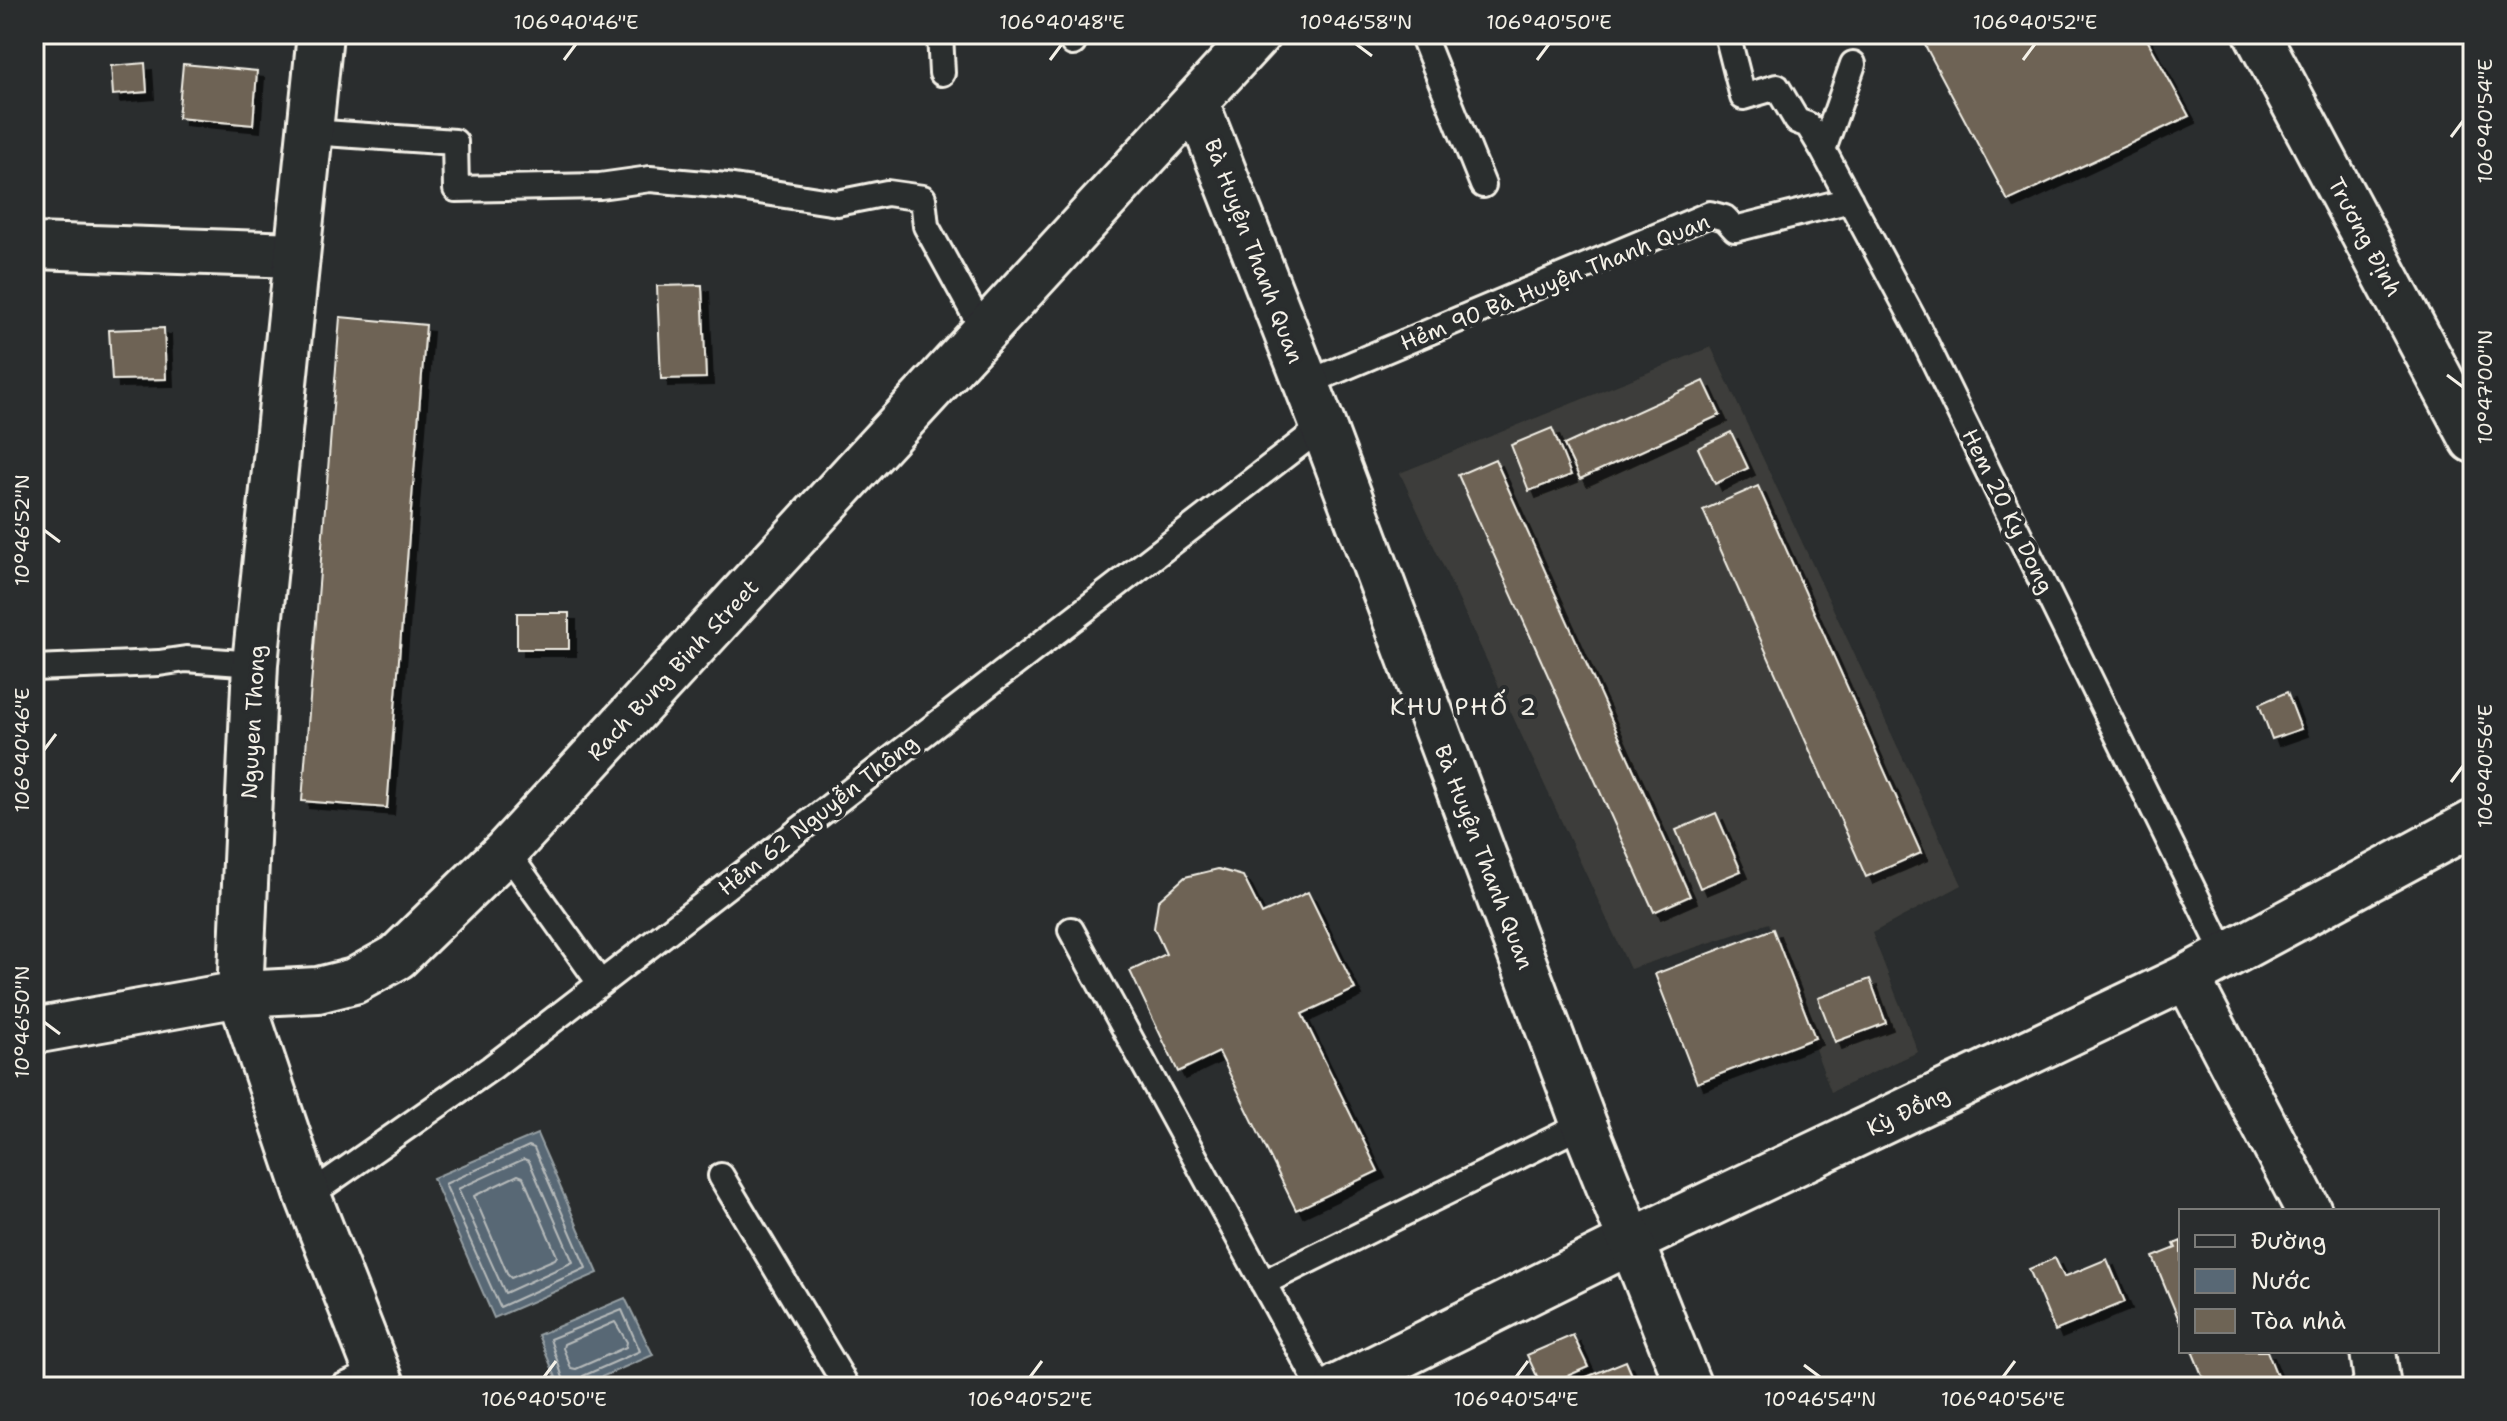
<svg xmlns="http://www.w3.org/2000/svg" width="2507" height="1421" viewBox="0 0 2507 1421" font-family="'Shantell Sans',sans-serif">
<defs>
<filter id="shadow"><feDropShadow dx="7" dy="7" stdDeviation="0" flood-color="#0009"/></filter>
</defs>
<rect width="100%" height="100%" fill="#2a2d2e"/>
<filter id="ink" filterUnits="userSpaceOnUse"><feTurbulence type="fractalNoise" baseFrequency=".0125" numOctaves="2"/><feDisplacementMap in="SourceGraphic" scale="16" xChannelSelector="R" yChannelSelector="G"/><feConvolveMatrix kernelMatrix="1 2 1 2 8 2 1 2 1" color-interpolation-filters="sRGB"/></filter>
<g filter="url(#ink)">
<path fill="#3e3e3a" d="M1711,347L1962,885L1872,933L1918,1052L1831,1092L1769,923L1630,969L1400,473Z"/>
<path fill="#586875" stroke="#969fa3" stroke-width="2" d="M537,1134L598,1273L494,1318L433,1178Z
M625,1298L653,1355L578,1387H560L538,1335Z"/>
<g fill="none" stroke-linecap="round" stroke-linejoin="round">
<path stroke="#b6baba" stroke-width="2" d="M529,1146L534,1148L586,1268L500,1307L445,1184Z
M524,1159L529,1161L573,1262L505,1293L458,1189Z
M518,1175L523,1177L557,1256L555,1259L511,1278L508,1275L474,1196Z
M615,1322L627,1342L626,1347L576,1369L571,1368L563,1348L564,1344Z
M566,1387L550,1339L622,1310L640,1351L583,1376L578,1387"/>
</g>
<path fill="#6e6455" stroke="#f4f1e8" stroke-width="2" filter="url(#shadow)" d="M1919,34H2144L2189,116L2008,201Z
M145,63L147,92L113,95L111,66Z
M183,64L257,71L253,125L178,118Z
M702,285L706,378L661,379L657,286Z
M340,317L426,325L387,808L302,801Z
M164,328L166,379L112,380L109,330Z
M1704,381L1720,415L1580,479L1564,445Z
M1552,428L1571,475L1529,491L1511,445Z
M1731,432L1748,468L1715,484L1698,448Z
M1495,459L1690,896L1654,912L1458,475Z
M1758,486L1921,853L1866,877L1703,510Z
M517,613H569V649H517Z
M2287,692L2301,729L2272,739L2259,704Z
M1716,813L1741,871L1700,888L1676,830Z
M1218,869L1243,876L1262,914L1308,892L1355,989L1302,1014L1378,1171L1296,1210L1219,1052L1178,1072L1130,971L1166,954L1154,928L1158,901L1185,877Z
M1773,929L1815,1038L1697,1083L1655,974Z
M1870,979L1886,1023L1835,1042L1818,998Z
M2181,1241V1325L2153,1257L2176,1248L2174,1244Z
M2055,1258L2064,1277L2107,1259L2125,1302L2055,1331L2029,1269Z
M1573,1335L1588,1367L1542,1387L1527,1355Z
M2192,1351H2267L2281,1386L2207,1387Z
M1626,1361L1637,1387H1562Z"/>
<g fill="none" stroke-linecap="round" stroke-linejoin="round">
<g stroke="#f4f1e8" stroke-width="30">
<path id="service" d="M940,34L942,73
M1422,34L1483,185
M1727,34L1743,97L1777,87L1797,121L1808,125L1823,150L1916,324L2226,957
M1073,43L1075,34
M310,132L455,142L456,189L600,186L650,179L727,186L837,203L887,193L923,198L926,226L984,332
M1823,150L1853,64
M1305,384L1710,214L1725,218L1735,229L1850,200
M34,668L159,663L186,659L255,664
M506,851L600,983
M1071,930L1320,1387
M721,1176L847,1387
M308,1196L491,1068L1323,426
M1263,1283L1584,1124
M342,1387L377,1371"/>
</g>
<g stroke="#f4f1e8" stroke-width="50">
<path id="minor" d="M34,246L297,255
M2187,977L2309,1211
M2373,1351L2377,1381L2374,1387
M1338,1387L1630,1242L2187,977L2473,823"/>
</g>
<g stroke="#f4f1e8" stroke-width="50">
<path id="tertiary" d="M320,34L255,664L240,994L308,1196L383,1387
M2257,34L2473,440
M1196,102L1323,426L1584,1124L1689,1387
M34,1031L240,994L318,990L354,981L397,957L506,851L1258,34"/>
</g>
<use href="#service" stroke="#2a2d2e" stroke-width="24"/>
<use href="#minor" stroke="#2a2d2e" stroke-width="44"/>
<use href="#tertiary" stroke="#2a2d2e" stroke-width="44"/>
</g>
</g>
<path fill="none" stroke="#f4f1e8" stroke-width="3" d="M1356,44L1372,56M564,60L576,44M1050,60L1062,44M1537,60L1549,44M2023,60L2035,44M2451,137L2463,121M2447,375L2463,387M44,530L60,542M44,750L56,734M2451,782L2463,766M44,1022L60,1034M1804,1365L1820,1377M544,1377L556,1361M1030,1377L1042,1361M1516,1377L1528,1361M2003,1377L2015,1361"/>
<g text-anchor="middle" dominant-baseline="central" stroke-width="8" stroke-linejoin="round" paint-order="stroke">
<g font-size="22" fill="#f4f1e8" stroke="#2a2d2e">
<text transform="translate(2365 237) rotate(62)">Trương Định</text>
<text transform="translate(1254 251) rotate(69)">Bà Huyện Thanh Quan</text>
<text transform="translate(1555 282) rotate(-22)">Hẻm 90 Bà Huyện Thanh Quan</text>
<text transform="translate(2008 511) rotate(64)">Hem 20 Ky Dong</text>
<text transform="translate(673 670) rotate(-47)">Rach Bung Binh Street</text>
<text transform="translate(253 722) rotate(-87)">Nguyen Thong</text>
<text transform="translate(818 815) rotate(-38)">Hẻm 62 Nguyễn Thông</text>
<text transform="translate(1484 857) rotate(69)">Bà Huyện Thanh Quan</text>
<text transform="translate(1908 1111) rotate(-25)">Kỳ Ðồng</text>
</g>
<g font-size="24" letter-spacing="2" fill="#f4f1e8" stroke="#2a2d2e">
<text x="1464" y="707">KHU PHỐ 2</text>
</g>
</g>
<rect width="2507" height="1421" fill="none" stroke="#2a2d2e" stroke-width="88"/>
<rect x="2179" y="1209" width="260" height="144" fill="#2a2d2e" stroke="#7b7b78" stroke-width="2"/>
<rect x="2195" y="1235" width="40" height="12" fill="#2a2d2e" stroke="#7b7b78" stroke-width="2"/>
<text x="2251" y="1249" font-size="24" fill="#f4f1e8">Đường</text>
<rect x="2195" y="1269" width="40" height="24" fill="#586875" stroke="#7b7b78" stroke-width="2"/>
<text x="2251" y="1289" font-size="24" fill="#f4f1e8">Nước</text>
<rect x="2195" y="1309" width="40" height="24" fill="#6e6455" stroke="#7b7b78" stroke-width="2"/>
<text x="2251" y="1329" font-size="24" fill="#f4f1e8">Tòa nhà</text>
<rect x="44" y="44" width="2419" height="1333" fill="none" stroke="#f4f1e8" stroke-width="3"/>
<g font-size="20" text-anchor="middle" fill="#f4f1e8">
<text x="576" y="29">106°40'46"E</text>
<text x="1062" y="29">106°40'48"E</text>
<text x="1356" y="29">10°46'58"N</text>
<text x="1549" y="29">106°40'50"E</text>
<text x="2035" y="29">106°40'52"E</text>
<text transform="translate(2485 121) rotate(-90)" y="7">106°40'54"E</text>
<text transform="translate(2485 387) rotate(-90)" y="7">10°47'00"N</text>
<text transform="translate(22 530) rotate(-90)" y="7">10°46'52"N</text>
<text transform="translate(22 750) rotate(-90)" y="7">106°40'46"E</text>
<text transform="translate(2485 766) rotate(-90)" y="7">106°40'56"E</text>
<text transform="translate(22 1022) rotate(-90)" y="7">10°46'50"N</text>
<text x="544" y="1406">106°40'50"E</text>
<text x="1030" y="1406">106°40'52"E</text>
<text x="1516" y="1406">106°40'54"E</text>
<text x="1820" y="1406">10°46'54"N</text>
<text x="2003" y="1406">106°40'56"E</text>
</g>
</svg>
